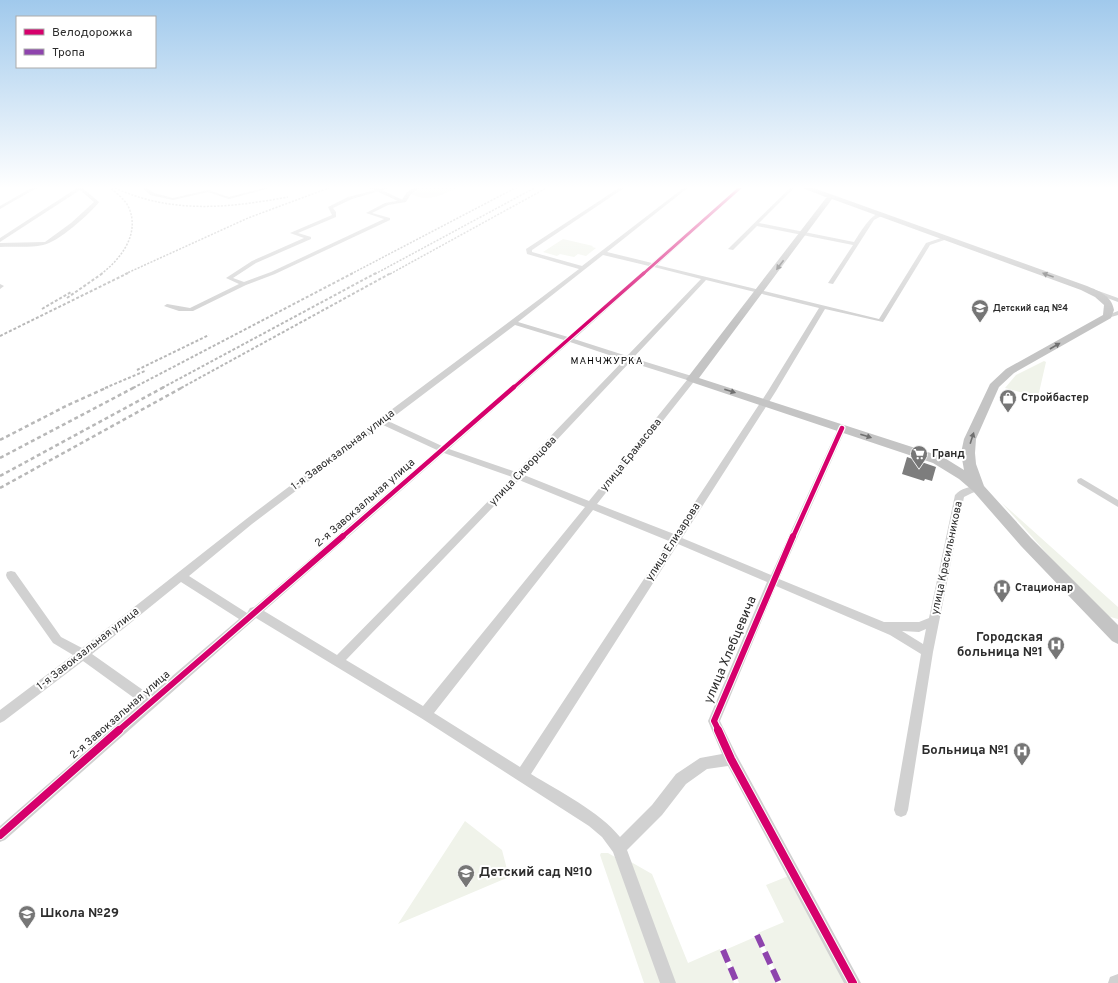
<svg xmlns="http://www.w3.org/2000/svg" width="1118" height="983" viewBox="0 0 1118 983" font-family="Overpass,sans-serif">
<rect width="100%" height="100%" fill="#fff"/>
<path fill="#f0f3ea" d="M425,186H450L458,188C441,195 428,203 411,194Z
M563,239L593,246L592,247L596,248L586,256L578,254L574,257L560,254L557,256L543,252Z
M1044,361L1046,362L1038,397L1005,388L1016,375Z
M1002,503L1118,607V619L1107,616L1072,582Z
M465,821L502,850L509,877L398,924Z
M601,853H608L615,857L665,983H644L600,855Z
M631,862L652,874L688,963L720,949L734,983H673Z
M791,875L848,983H781L758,933L784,922L766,885Z
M755,937L776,983H739L725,950Z"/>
<path fill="#7d7d7d" d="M907,457L936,467L932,481L925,479L924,481L902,474Z"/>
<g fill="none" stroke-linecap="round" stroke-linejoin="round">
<path fill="#d1d1d1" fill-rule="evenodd" d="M35,186H40L0,209V206Z
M76,186H80L99,202C90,214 57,243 43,245C29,248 14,246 0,247V243L45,242L71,223L94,202L80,190L0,242V238L77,188Z
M140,186H144L154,193L173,198L208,190L229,197L272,186H278L229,199L208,192L173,200L150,195Z
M417,186H422L411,194L406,202L388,205L372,213L390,218V220L275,274L246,285L193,311H179L164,306L167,304L190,308L239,284L226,278L252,261L304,238L290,233L332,215L328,207L348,197L388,187L390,188L352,199L333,208L336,212V217L298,233L311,237V239L256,263L233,278L244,282L271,272L384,219L366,213L385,203L402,200L407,192Z
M622,186H627L532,250V252L582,266L686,186H690L607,252L652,263L740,186H744L657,265L879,319L926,243L947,236L950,238L930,245L883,322L825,309L776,391L682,538L771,575L838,428L842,426H845L846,428L779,579L884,622H919L929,618L955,495C961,488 970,487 978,485L982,488L981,490L972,493L964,497L933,652L908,810L906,815L901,817L896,815L894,810L921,654L890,635L776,586L720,721L736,754L861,983H844L728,766L707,769L686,784L662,815L627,850L676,983H660L613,852L602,837L589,826L421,718L256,618L5,840L0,842V826L141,703L83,661L4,721L0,723V710L73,655L53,643L7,578L6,575L7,572L11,571L15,572L61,637L82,648C137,605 191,562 245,520C356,435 468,354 579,269L527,254L526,249ZM603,255L649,266L568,337L518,322ZM654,267L701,279L627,356L574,339ZM706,280L819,308L768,391L674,534L597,504L696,379L695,377L633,358ZM515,325L564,340L442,446L388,421ZM570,342L624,360L516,472L449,449ZM630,362L687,380L589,501L524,475ZM383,425L437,450L254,607L250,608L247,613L189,576L252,524ZM444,453L512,477L337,655L264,611ZM519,480L585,507L423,706L346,660ZM593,510L669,541L520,767L434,713ZM678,544L767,582L708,721L722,754L700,758L676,774L652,805L620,837C599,811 560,792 531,774ZM181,582L239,619L150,695L92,654ZM926,629L923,644L902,631L919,632Z
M792,186H796L759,223L854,242C860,234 873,208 885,214L874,220L833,284L828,283L853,245L757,226L733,250L728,249Z
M0,284L4,286L0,289Z
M1093,289L1118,298V302L1091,292L1090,291Z
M1118,311V315L1108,318L1105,316Z
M1081,478L1118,500V507L1078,483L1077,481L1078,479Z
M1118,974V983H1108L1110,977Z"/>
<path fill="#d1d1d1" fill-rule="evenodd" d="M366,186H373L405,201L400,202Z"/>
<path fill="#c4c4c4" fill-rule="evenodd" d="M799,186H808L1087,286C1099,291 1112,296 1114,310L1111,318L1014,373L999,387L976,439L975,453L976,464L984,486L1031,538L1118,625V644L1112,641L1021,546L973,491L959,479L933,463L688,381L686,379L688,377L826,198H828L800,187ZM832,199L1081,290L1095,297L1104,305L1103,315L1006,369L990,384L964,439L961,453L964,470L943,457L699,378Z"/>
<path stroke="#b8b8b8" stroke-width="1.5" stroke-dasharray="2 1.5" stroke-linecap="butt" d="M115,188C172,214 228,208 288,197
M101,274C121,259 140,234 129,208C125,199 115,192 108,186
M125,274L248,218L334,186
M351,274L519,186
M375,274L538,186
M390,274L550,186"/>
<path stroke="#b8b8b8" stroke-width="2" stroke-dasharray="3 2" stroke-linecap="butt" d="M67,298L103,273
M42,309L71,292
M0,336L128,273
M137,370L209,335
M105,388L145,371
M133,388L353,273
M162,388L376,273
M181,388L391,273"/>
<path stroke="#b8b8b8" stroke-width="2.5" stroke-dasharray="4 3" stroke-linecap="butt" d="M0,440L68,405L108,387
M0,458L135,387
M0,476L164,387
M0,488L183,387"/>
<path stroke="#8e44ad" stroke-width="6" stroke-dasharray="13 6" stroke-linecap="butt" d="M757,935L779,983
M723,950L737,983"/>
<g stroke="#fff" stroke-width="4.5">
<path id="cycleway-far4" d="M643,274L742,186"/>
</g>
<g stroke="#fff" stroke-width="5.5">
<path id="cycleway-far3" d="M513,388L644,273"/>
</g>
<g stroke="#fff" stroke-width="7">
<path id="cycleway-far2" d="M342,537L514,387
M793,537L842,428"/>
</g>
<g stroke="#fff" stroke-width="8">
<path id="cycleway-far1" d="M118,731L343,536
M719,731L714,721L793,536"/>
</g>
<g stroke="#fff" stroke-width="10">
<path id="cycleway" d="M718,730L731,759L853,983
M0,835L119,730"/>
</g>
<use href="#cycleway-far4" stroke="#d6006c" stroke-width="3"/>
<use href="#cycleway-far3" stroke="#d6006c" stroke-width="3.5"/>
<use href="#cycleway-far2" stroke="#d6006c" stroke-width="4.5"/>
<use href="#cycleway-far1" stroke="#d6006c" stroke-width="6"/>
<use href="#cycleway" stroke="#d6006c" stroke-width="8"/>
</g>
<defs><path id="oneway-solid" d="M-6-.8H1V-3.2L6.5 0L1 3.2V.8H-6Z"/></defs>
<g fill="#707070">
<use href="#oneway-solid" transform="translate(780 265) rotate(127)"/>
<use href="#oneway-solid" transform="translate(1048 275) rotate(-160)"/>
<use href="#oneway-solid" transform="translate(1055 346) rotate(-30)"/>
<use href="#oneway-solid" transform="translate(730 391) rotate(18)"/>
<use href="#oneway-solid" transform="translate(866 436) rotate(18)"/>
<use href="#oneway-solid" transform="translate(972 438) rotate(-72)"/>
</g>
<linearGradient id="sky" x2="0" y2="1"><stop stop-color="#a0c9ec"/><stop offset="0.58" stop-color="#fff"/><stop offset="1" stop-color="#fff" stop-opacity="0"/></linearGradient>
<rect width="1118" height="323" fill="url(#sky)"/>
<defs>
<g id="school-pin" transform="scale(0.9)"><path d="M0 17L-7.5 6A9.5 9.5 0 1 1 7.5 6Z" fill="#767676" stroke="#fff"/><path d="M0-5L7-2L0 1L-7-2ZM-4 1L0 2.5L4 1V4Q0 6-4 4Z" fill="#fff"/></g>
<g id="shop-pin" transform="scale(0.9)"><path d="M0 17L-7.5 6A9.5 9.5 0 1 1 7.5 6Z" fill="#767676" stroke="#fff"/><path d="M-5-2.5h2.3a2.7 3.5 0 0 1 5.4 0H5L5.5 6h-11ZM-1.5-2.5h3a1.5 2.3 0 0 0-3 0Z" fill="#fff"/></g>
<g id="supermarket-pin" transform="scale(0.9)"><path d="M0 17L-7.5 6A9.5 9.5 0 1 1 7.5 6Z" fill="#767676" stroke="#fff"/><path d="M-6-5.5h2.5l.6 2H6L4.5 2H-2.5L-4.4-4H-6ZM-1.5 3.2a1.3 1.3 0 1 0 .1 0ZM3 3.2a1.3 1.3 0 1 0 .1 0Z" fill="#fff"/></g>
<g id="hospital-pin" transform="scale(0.9)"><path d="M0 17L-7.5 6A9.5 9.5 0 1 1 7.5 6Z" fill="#767676" stroke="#fff"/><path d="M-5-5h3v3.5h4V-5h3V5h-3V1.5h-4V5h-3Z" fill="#fff"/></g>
</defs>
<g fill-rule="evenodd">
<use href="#school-pin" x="980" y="308"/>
<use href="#shop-pin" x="1008" y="398"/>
<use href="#supermarket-pin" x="919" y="454"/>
<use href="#hospital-pin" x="1002" y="588"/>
<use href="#hospital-pin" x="1056" y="645"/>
<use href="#hospital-pin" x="1022" y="751"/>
<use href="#school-pin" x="466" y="873"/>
<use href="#school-pin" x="27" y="914"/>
</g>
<g text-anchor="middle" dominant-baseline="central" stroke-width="4" stroke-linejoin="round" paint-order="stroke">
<g font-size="9" font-weight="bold" fill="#2c2c2c" stroke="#fff" text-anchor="start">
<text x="993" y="308">Детский сад №4</text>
</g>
<g font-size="10" letter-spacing="1" fill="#000" stroke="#fff">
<text x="607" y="361">МАНЧЖУРКА</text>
</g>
<g font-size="11" font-weight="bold" fill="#2c2c2c" stroke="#fff" text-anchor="start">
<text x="1021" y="398">Стройбастер</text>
<text x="932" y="454">Гранд</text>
<text x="1015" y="588">Стационар</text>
</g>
<g font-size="11" fill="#2c2c2c" stroke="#fff">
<text transform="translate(343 450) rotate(-37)">1-я Завокзальная улица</text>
<text transform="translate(631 455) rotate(-51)">улица Ерамасова</text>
<text transform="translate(523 471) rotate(-46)">улица Скворцова</text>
<text transform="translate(365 503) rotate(-41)">2-я Завокзальная улица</text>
<text transform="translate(673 542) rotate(-57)">улица Елизарова</text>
<text transform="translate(947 558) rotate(-78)">улица Красильникова</text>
<text transform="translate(88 649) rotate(-38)">1-я Завокзальная улица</text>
<text transform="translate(120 715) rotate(-41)">2-я Завокзальная улица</text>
</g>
<g font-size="13" font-weight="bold" fill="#2c2c2c" stroke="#fff" text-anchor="end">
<text x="1043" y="638">Городская<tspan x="1043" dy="15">больница №1</tspan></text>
<text x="1009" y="751">Больница №1</text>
<text x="479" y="873" text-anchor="start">Детский сад №10</text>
<text x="40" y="914" text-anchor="start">Школа №29</text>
</g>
<g font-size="13" fill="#2c2c2c" stroke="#fff">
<text transform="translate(731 650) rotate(-67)">улица Хлебцевича</text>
</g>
</g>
<rect x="16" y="16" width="140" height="52" fill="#ffffff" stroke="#ababab"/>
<rect x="24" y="29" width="20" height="6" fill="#d6006c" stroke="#ababab"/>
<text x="52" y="36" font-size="12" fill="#2c2c2c">Велодорожка</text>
<rect x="24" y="49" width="20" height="6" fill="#8e44ad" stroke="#ababab"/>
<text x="52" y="56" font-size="12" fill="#2c2c2c">Тропа</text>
</svg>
